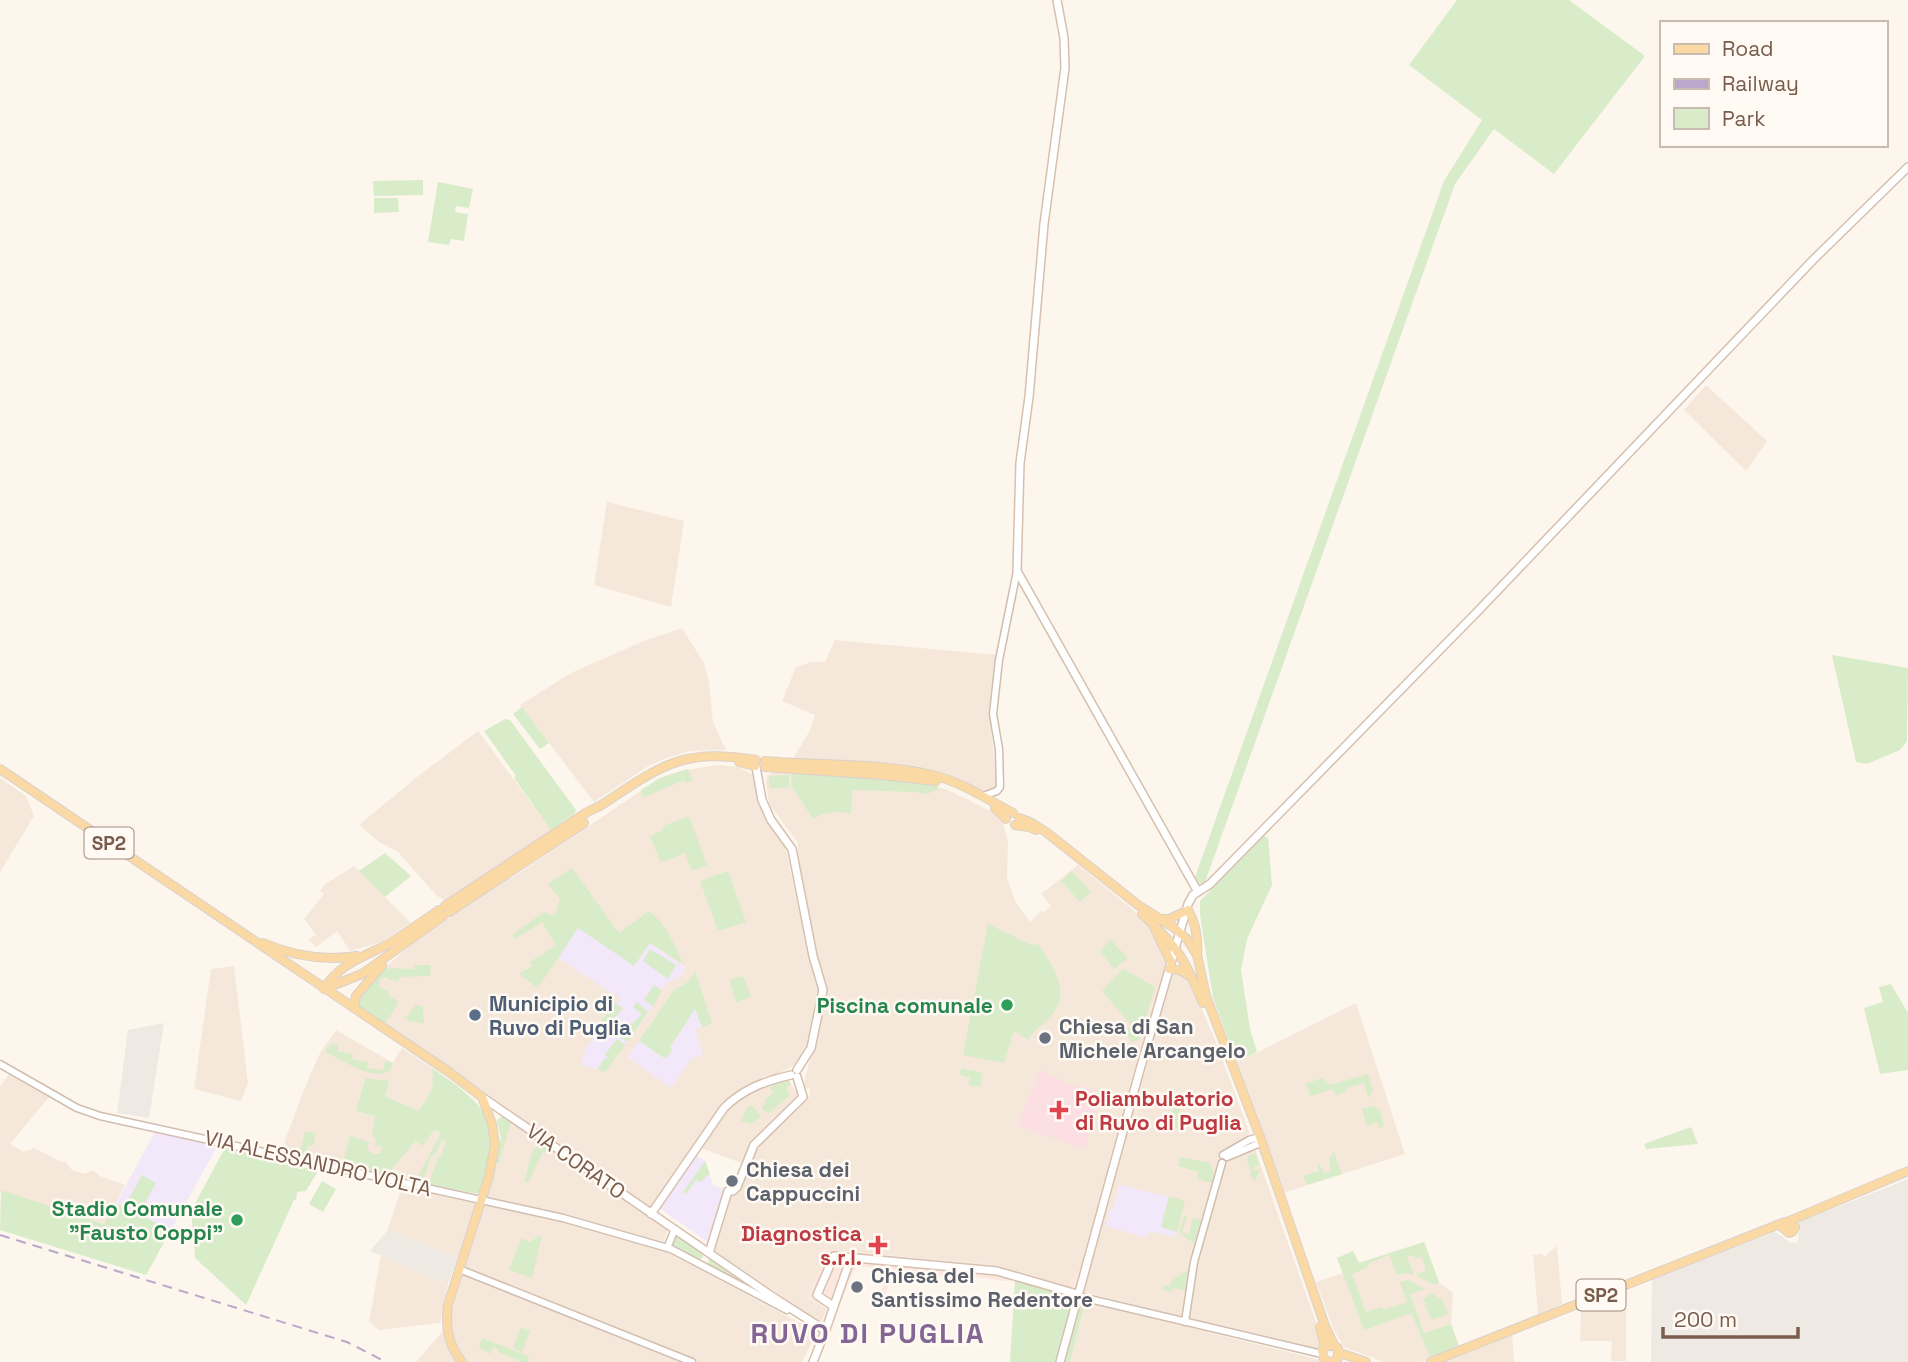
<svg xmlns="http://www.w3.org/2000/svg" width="1908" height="1362" viewBox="0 0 1908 1362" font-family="'Space Grotesk',sans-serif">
<rect width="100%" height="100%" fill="#fdf6ec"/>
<path fill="#f5e8da" d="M1706,385L1767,441L1746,471L1684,410Z
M607,502L684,521L671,607L594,585Z
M682,628L704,663L709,682L713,722L726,750L691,751L666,758L650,765L594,802L520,705L571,673L644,641Z
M835,640L996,655L989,711L997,785L995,789L983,794L954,778L792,761L810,730L815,715L782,701L796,667L811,662H825Z
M478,731L551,830L447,902L437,896L397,851L379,842L359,825L417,777Z
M717,765L739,767L753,775L763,815L781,838L786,849L808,953L819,989L814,1020L806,1048L793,1066L773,1076H765L737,1091L719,1108L651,1208L385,1024L357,999L385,968L409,946L504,878L513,877L660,778L681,771Z
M773,772L854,778L946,789L1001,816L1008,841L1007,877L1015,901L1030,922L1042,910L1044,912L1051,906L1041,894L1078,865L1131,908L1152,929L1172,972L1178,971L1190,982L1213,1035L1243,1115L1324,1345L1317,1351L1088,1293L996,1265L820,1249L823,1263L807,1298L827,1309L821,1323L715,1251L732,1194H737L753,1154L759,1148L761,1142L810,1096V1089L803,1087L827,994L817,954L798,856V843L769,804L766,783L767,776Z
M0,778L26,796L34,816L0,872Z
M354,866L411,923L381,942L350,951L337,931L316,947L308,939L316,935L304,919L324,894L320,891L324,885Z
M234,966L248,1083L241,1101L194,1089L211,969Z
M1356,1003L1405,1154L1283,1193L1236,1063Z
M336,1030L393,1063L402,1048L432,1068L434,1080L429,1095L418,1111L384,1096L389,1082L365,1078L356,1111L392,1120L423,1146L433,1130L452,1139L430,1185L289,1153L285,1147V1140L306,1085L319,1055Z
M10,1073L49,1097L10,1144L24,1152L34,1148L62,1162L65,1161L72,1170L85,1174L92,1170L100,1176L125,1185L105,1224L0,1192V1086Z
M787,1078L799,1097L754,1141L741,1163L701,1148L716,1123L734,1101L760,1087Z
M504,1115L668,1229L661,1249L817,1332L802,1362H465L450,1331V1316L495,1170L501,1139L497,1120Z
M402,1187L477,1204L458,1257L387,1231Z
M1424,1242L1439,1282L1453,1293L1451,1324L1424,1333L1416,1312L1412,1314L1431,1359L1421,1362H1384L1344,1347L1334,1330L1316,1282L1343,1273L1337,1258L1353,1251L1359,1263Z
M1557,1246L1562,1304L1538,1314L1533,1255L1542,1254L1544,1257Z
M381,1255L448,1284L440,1323L379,1330L369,1322Z
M1626,1289V1361H1611L1612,1341H1580L1581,1308Z
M1086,1302L1320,1360L1322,1362H1070Z
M444,1330L456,1362H416Z
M1512,1334L1514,1362H1445Z"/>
<path fill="#fde8e0" d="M820,1249L996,1265L1069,1287L1074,1272L1080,1274L1075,1289L1088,1293L1086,1302L1016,1280L1002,1281L985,1278H968V1276L940,1275L939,1279L931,1280L920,1278V1272L892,1270L886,1294L898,1298L894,1311L887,1308L889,1300L880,1298L887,1269L856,1266L836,1313L807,1298L823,1263L813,1260Z"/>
<path fill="#efe9e4" d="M164,1023L149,1118L117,1113L128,1030Z
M1908,1179V1362H1651L1652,1279L1775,1232L1791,1243L1798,1242L1799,1222Z
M387,1231L458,1257L448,1284L370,1251Z"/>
<path fill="#f3e8fa" d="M578,928L634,965L650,943L686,967L682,975L666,984L648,1013L605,1072L581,1065L586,1048L600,1028L598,1026L620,998L558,958Z
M695,1008L702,1027L695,1029L703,1054L690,1060L671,1088L627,1057L639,1041L666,1059L670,1048Z
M156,1130L218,1145L171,1230L116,1203Z
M696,1155L705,1161L713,1185L724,1189L709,1243L659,1208Z
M1119,1185L1185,1201L1175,1237L1149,1231L1147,1238L1105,1226L1110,1209L1113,1210Z"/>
<path fill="#fbdfe3" d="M1040,1069L1068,1084L1095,1090V1113L1085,1149L1017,1126Z"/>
<path fill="#d8ecc9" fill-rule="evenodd" d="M1457,0H1569L1645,56L1554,174L1494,129L1455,184L1204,885L1194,880L1444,181L1482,120L1409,65Z
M423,180V195L374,196L373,181Z
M438,182L473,189L469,208L456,206L455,212L468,214L464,241L451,239L449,245L428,242Z
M374,198H398L399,212L374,213Z
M1832,655L1908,668L1907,741L1900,750L1867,764L1856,762Z
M522,707L549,743L540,749L513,714Z
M505,719L510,720L576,810L575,813L551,830L514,778L516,776L484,731Z
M688,769L693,781L686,783L684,780L643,798L641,790L660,778Z
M793,773L886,780L938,786L937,790L927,794L914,792L852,790L851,815C839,809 824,812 813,819L791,785Z
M789,775V788H769V776Z
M689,816L707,865L692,871L685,853L661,863L650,836L664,830L663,826Z
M1264,836L1268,838L1272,885L1247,939L1241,970L1250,1029L1257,1052L1237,1062L1213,998L1200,915V901Z
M385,853L411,876L385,897L359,871Z
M572,868L619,933L649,911C668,926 674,945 684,965L650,943L634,966L578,928L538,988L519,974L532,966L530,962L556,945L542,922L515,939L512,935L544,912L555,916L560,899L548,884Z
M728,871L746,922L718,931L700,881Z
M1072,871L1091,892L1080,902L1061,881Z
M988,924L1034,946L1038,943C1052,965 1073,994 1050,1017C1042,1026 1034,1030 1028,1040L1014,1031L1004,1063L963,1055Z
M1110,939L1128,958L1113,970V967L1100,952Z
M650,949L676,965L668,979L643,961Z
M415,965H431L430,976L399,977V981L389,980L388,977L380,979V988L389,991L388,995L399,1002L385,1024L357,1004V1000L385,968L414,969Z
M1123,969L1155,987L1139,1040L1132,1042L1128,1036L1127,1028L1131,1027V1025L1102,991Z
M695,971L712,1023L702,1027L695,1009L670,1047L672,1050L666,1059L639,1041L674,990L688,982Z
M743,976L751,997L736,1002L729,980Z
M1891,984L1908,1013V1070L1880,1074L1864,1008L1883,1002L1879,987Z
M654,985L662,991L653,1006L644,1000Z
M637,1002L648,1012L627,1042L619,1036L630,1023L632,1024L642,1014L633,1007Z
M615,1003L623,1008L605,1029L599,1024Z
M415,1005L423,1006L424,1024L409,1021L403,1016L407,1017Z
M617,1039L625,1045L605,1072L597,1070L604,1059H608L605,1054Z
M331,1044L338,1045V1051L353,1054L352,1059L368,1062L367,1068L383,1070L385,1061L393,1063L390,1071C371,1081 345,1061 327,1053L326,1050Z
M432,1068C493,1110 503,1123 478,1194L418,1182L420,1172L441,1133L434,1130L423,1146L415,1141L393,1168L390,1177L342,1165L350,1136L369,1142L367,1150L375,1154L381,1153L382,1146H375L376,1139L372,1135L375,1116L356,1111L365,1078L389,1081L385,1096L418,1111C430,1094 435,1089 432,1068ZM442,1140L446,1141L440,1157H438L430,1180L424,1178L431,1156H434Z
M961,1068L983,1073L980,1087L968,1085L970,1078L960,1075Z
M1368,1074L1373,1091L1368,1098L1364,1083L1347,1088V1091L1336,1095L1333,1089L1310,1096L1307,1086L1304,1084L1323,1078L1330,1085Z
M787,1078L791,1084L786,1088L790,1095L768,1114L761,1107L766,1103L765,1100L773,1092L770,1087Z
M1174,1103L1180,1110L1183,1130L1170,1126Z
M752,1105L761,1116L751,1124L741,1121L746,1108Z
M1372,1106L1380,1110L1384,1126L1379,1128L1377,1122L1367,1126L1362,1109Z
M504,1115L512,1120L499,1163L496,1162L501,1139L497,1120Z
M1691,1127L1698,1144L1646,1149L1644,1144Z
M305,1131L316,1133L313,1146L308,1145L305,1157L299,1156Z
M541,1142L549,1146L545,1153L543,1152L528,1183L524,1182L533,1149H536Z
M225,1148L318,1171L306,1191L297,1192L296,1200H294L246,1305L195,1258L191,1211Z
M1334,1152L1342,1174L1307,1185L1303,1176L1319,1171L1317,1162L1325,1173L1331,1171L1329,1158Z
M1255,1153L1259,1164L1253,1168L1254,1171L1261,1169L1255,1181L1250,1176L1251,1172L1247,1160L1249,1155Z
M1180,1157L1210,1163L1214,1172L1212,1183L1197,1179L1198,1172L1178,1166Z
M705,1161L710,1174L700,1182L696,1180L686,1194L683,1192Z
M142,1175L156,1183L141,1210L127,1202Z
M322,1181L336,1189L323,1212L309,1204Z
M1,1190L104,1224L116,1203L171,1230L146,1275L0,1230Z
M1169,1196L1185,1201L1177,1232L1161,1227Z
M1184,1216L1187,1217L1182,1232L1189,1234L1193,1218L1202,1220L1194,1243L1179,1233Z
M539,1235L542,1236L532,1278L509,1270L521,1238L531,1242Z
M677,1235L702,1252L703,1257L699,1260L671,1246Z
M1424,1242L1439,1282L1436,1285L1418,1277L1417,1274L1426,1271L1422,1257L1415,1259L1414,1255L1407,1257L1414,1275L1407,1273L1397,1275L1389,1255L1367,1264L1368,1267L1352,1274L1366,1312L1382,1307L1384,1310L1407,1302L1400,1282L1408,1280L1425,1289L1410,1294L1424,1333L1451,1324L1458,1343V1346L1431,1359L1411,1313L1364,1330L1337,1258L1353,1251L1359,1263Z
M711,1257L772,1299L706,1265Z
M1189,1269L1186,1291L1173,1288L1171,1292L1163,1290L1164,1285L1170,1286L1171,1281Z
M1015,1280L1086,1301L1070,1362H1010Z
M1432,1293L1443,1301L1448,1314L1431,1320L1423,1299Z
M521,1327L530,1331L522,1352L513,1348Z
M482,1338L529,1356L528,1362H521L498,1352V1349L493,1347L491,1354L479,1348Z"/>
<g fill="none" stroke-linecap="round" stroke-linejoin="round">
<g stroke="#d1beb0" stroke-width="9">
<path id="tertiary" d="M983,796L997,791L1000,787L999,749L993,714L999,660L1017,571
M0,1064L77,1108L100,1116L563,1218L671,1249L787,1310
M1223,1155L1249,1140L1260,1137L1258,1144L1227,1157
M667,1248L675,1229
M459,1269L692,1362
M1077,1296L1322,1354
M1185,1322L1194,1262L1222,1163"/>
</g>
<g stroke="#d6c0b0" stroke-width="10">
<path id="secondary" d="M1057,0L1064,38L1065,68L1044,224L1029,397L1020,463L1017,571L1198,892
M756,767L762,800L771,820L792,849L813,956L823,990L811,1048L797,1070
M482,1097L773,1297L823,1329
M651,1214L724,1108C743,1089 765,1081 791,1075
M709,1253L728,1191H733L737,1187L754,1145L803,1097L797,1077
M833,1306L817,1295L834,1256L997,1271L1077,1294
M826,1329L851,1257
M813,1362L824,1334
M1060,1362L1139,1073L1188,904L1193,895L1210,884L1479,610L1813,260L1908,167"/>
</g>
<g stroke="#dad1cd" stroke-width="10">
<path id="primary" d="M765,761C821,766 881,762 936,776C963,783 988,800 1013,813
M739,762L755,766
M765,767L882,775L936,781
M0,769L449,1072L482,1097L492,1124L495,1144L489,1176L448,1305C445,1327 448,1344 462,1362
M995,808L1006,819
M584,814C590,810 597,808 603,804C662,765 682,748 756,760
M1019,818L1030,822L1046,832L1138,905L1173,927L1187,939L1197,955L1206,996L1260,1137L1325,1326L1334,1345
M1015,825L1029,827L1036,830
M445,906L581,816
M449,912L584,823
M1142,914C1176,944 1186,961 1203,1003
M1159,919H1169L1188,910C1196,923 1198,940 1197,955
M1153,925L1171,962
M263,943C293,956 324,961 357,956
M1169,969L1180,970L1191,977
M324,989C340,962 367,956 392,942C408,932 423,921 439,910
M324,989L362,974L443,916
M354,1008L356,996L382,965
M1789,1221L1795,1227L1792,1232L1789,1233L1783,1228L1787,1222L1908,1171
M1320,1327L1325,1347
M1340,1353L1366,1362
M1329,1362L1324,1359L1322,1351L1325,1347L1332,1345L1338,1348V1358L1333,1362
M1431,1362L1785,1222"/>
</g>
<use href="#tertiary" stroke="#fff" stroke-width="6"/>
<use href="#secondary" stroke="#fff" stroke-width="7"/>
<use href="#primary" stroke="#fbd9a5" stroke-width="8"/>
<path stroke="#b9a8c9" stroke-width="2" stroke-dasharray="10 7" stroke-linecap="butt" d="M0,1235L347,1342L386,1362"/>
</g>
<g fill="#2e9e5b" stroke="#fffaf3" stroke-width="2.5">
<circle cx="1007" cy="1005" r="7"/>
<circle cx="237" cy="1220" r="7"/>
</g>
<circle fill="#5c6f8a" stroke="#fffaf3" stroke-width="2.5" cx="475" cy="1015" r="7"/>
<g fill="#6b7280" stroke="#fffaf3" stroke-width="2.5">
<circle cx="1045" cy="1038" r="7"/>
<circle cx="732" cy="1181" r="7"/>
<circle cx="857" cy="1287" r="7"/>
</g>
<g fill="#e0444e" stroke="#fffaf3" stroke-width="2.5">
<path d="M1055.5 1099.5h7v7h7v7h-7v7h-7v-7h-7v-7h7z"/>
<path d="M874.5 1234.5h7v7h7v7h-7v7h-7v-7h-7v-7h7z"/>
</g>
<g text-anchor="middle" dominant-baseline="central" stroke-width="5" stroke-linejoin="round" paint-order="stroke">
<g fill="#fffaf3" stroke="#a28b7f" stroke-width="2">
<rect x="84.5" y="827.5" width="49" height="31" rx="5"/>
<rect x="1576.5" y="1279.5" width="49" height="31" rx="5"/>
</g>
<g font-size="19" font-weight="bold" fill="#7a5c4d">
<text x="109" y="843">SP2</text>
<text x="1601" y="1295">SP2</text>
</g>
<g font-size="21" font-weight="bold" fill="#4e5e75" stroke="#fffaf3" text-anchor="start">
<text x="489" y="1003">Municipio di<tspan x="489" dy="24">Ruvo di Puglia</tspan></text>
</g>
<g font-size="21" font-weight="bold" fill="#27864d" stroke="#fffaf3" text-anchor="end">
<text x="993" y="1005">Piscina comunale</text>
<text x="223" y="1208">Stadio Comunale<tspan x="223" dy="24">"Fausto Coppi"</tspan></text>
</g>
<g font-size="21" font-weight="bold" fill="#5b616d" stroke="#fffaf3" text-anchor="start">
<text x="1059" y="1026">Chiesa di San<tspan x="1059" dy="24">Michele Arcangelo</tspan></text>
<text x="746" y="1169">Chiesa dei<tspan x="746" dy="24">Cappuccini</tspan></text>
<text x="871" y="1275">Chiesa del<tspan x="871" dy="24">Santissimo Redentore</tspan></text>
</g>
<g font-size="21" font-weight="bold" fill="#be3a42" stroke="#fffaf3" text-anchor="start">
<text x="1075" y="1098">Poliambulatorio<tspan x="1075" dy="24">di Ruvo di Puglia</tspan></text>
<text x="862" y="1233" text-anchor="end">Diagnostica<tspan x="862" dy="24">s.r.l.</tspan></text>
</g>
<g font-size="21" fill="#7a5c4d" stroke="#fffaf3">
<text transform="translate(576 1161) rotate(35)">VIA CORATO</text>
<text transform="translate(318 1163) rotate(13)">VIA ALESSANDRO VOLTA</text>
</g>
<g font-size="28" font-weight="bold" letter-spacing="2" fill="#846695" stroke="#fffaf3">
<text x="868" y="1333">RUVO DI PUGLIA</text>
</g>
</g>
<rect x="1660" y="21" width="228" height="126" fill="#fffaf3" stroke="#cabbb1" stroke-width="2"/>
<rect x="1674" y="44" width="35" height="10" fill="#fbd9a5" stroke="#cabbb1" stroke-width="2"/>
<text x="1722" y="56" font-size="21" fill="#7a5c4d">Road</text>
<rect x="1674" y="79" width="35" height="10" fill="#b9a8c9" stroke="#cabbb1" stroke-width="2"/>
<text x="1722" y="91" font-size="21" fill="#7a5c4d">Railway</text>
<rect x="1674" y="108" width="35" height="21" fill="#d8ecc9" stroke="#cabbb1" stroke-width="2"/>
<text x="1722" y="126" font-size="21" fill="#7a5c4d">Park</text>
<path d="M1663 1327v10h135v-10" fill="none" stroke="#7a5c4d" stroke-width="3.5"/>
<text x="1674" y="1327" font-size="21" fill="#7a5c4d" stroke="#fffaf3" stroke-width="5" paint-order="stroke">200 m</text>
</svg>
